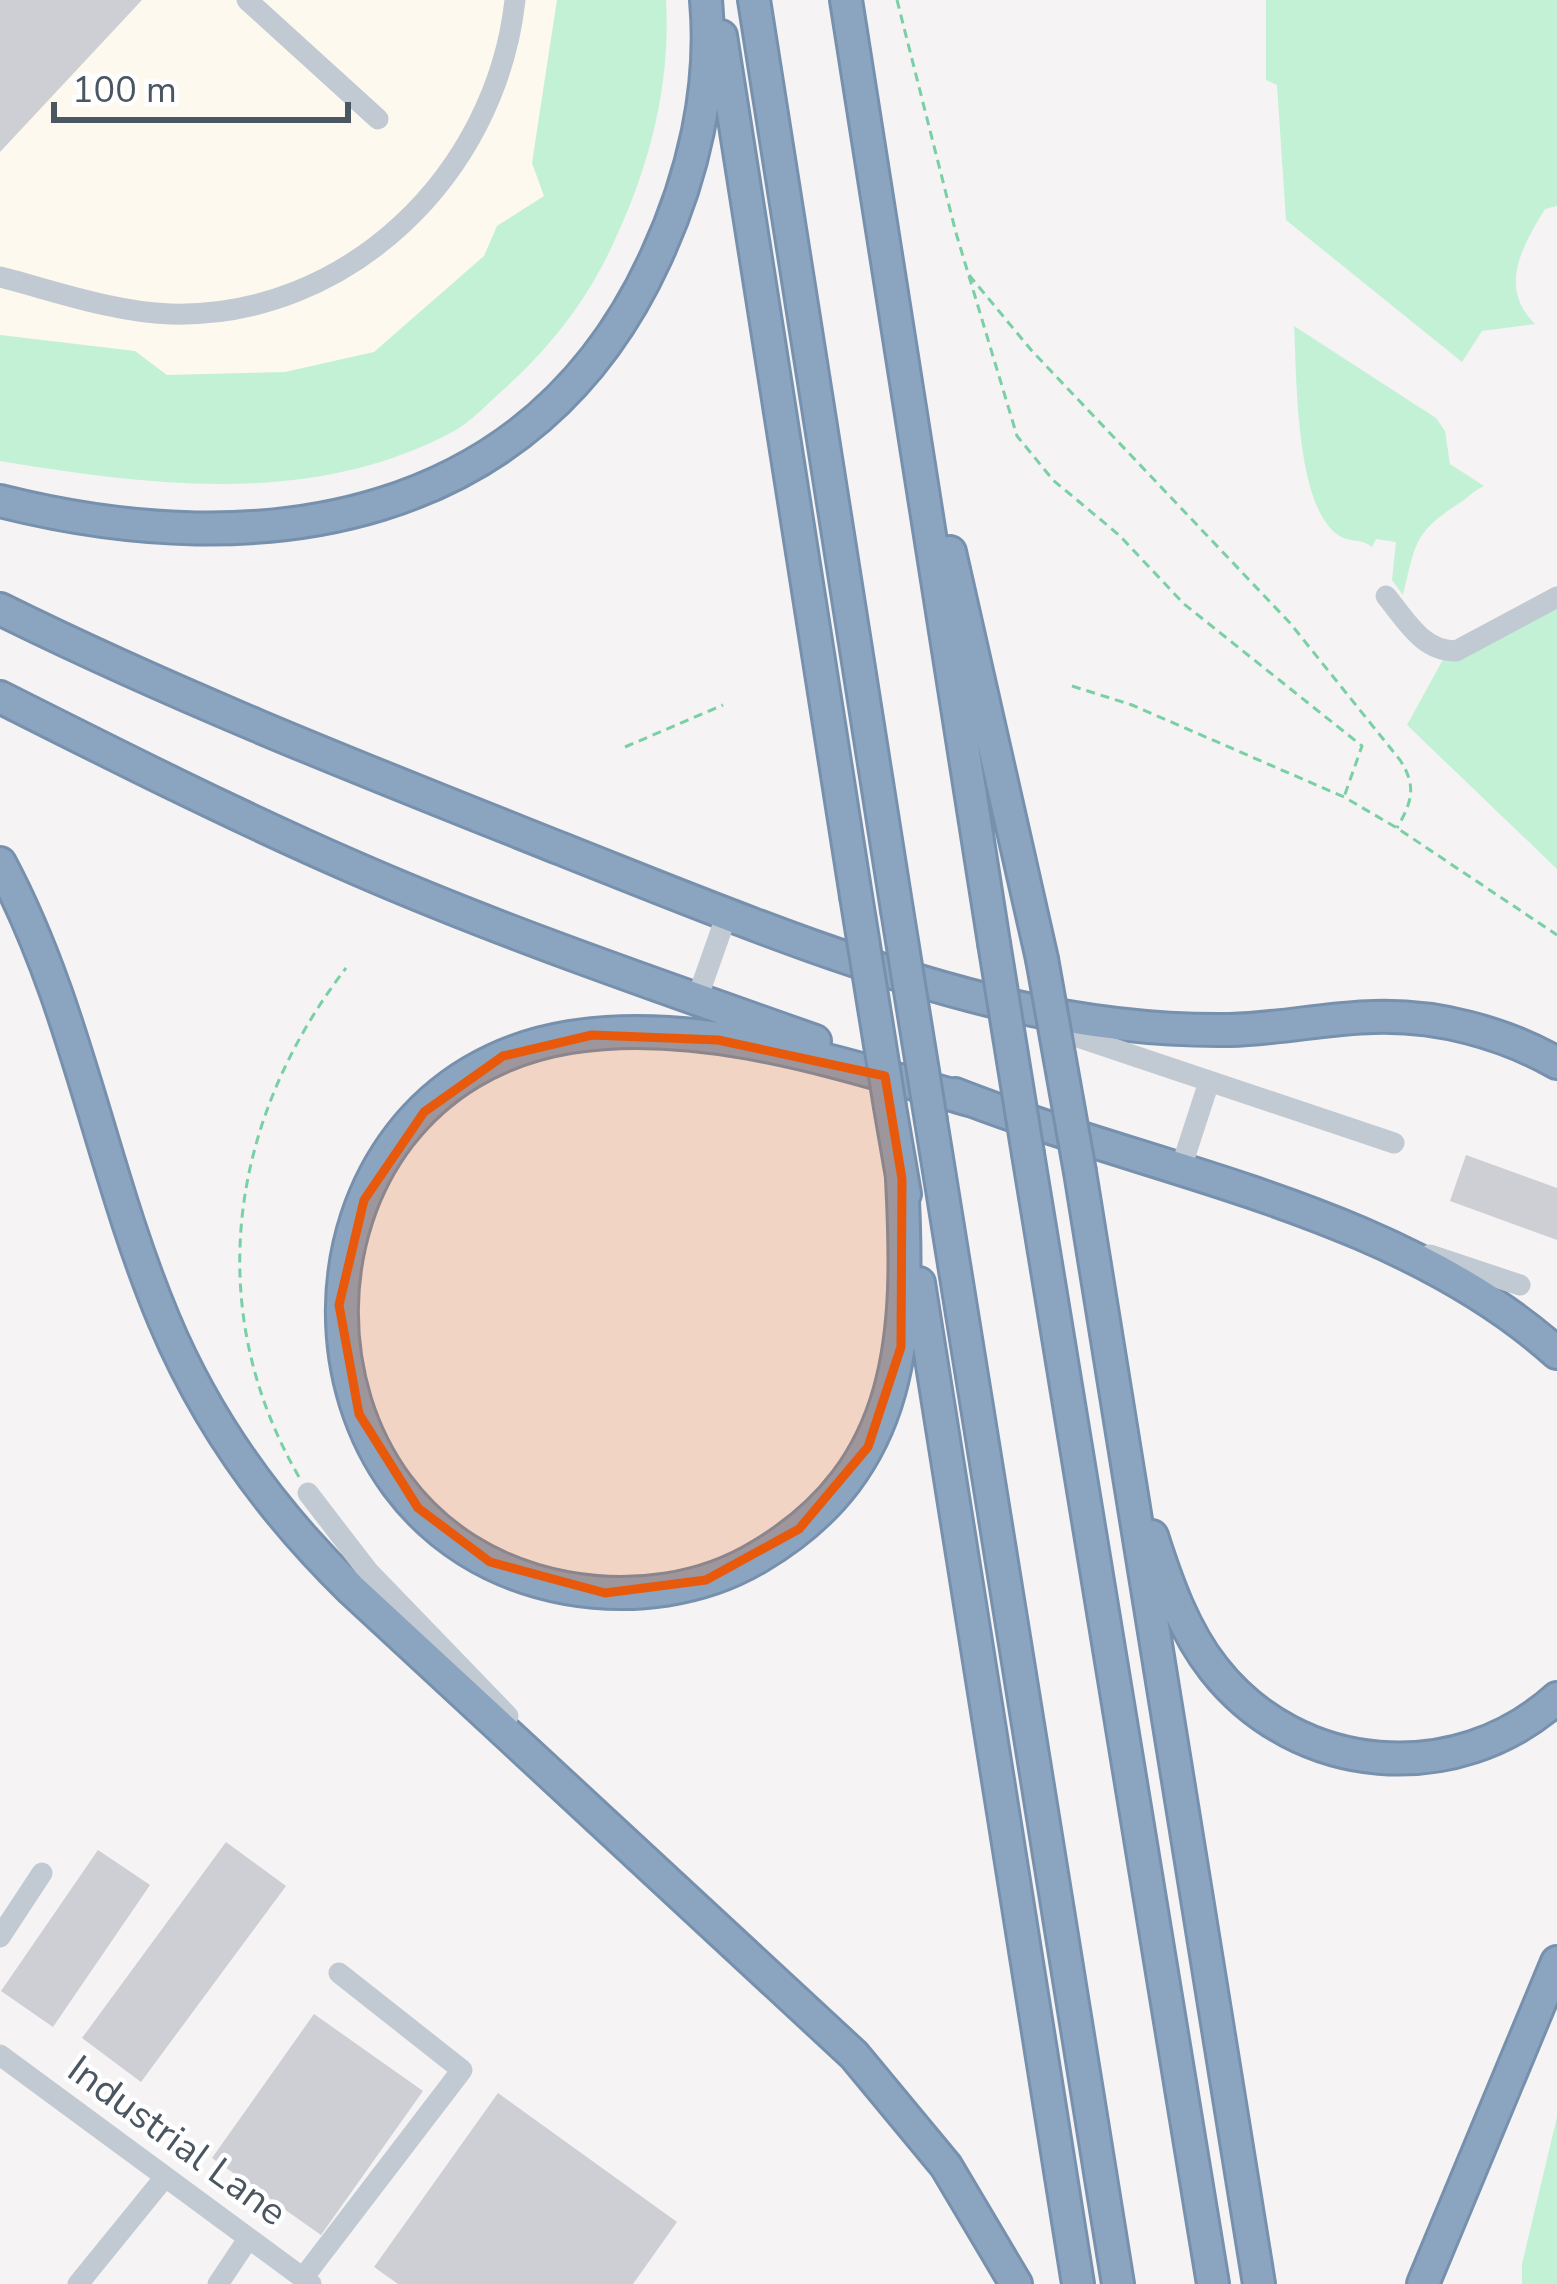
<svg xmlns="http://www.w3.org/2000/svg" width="1557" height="2284" viewBox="0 0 1557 2284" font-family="'Nunito Sans',sans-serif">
<rect width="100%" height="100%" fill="#f5f3f3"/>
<path fill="#fdf9ef" d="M0,0H557L532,162L544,196L497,226L484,256L374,352L285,372L167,375L134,351L0,335Z"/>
<path fill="#c3f1d5" d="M557,0H666C671,86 649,169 612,246C586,302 549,349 503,390C488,403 472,421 454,431C314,507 151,486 0,461V335L135,351L167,375L285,372L374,352L484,256L497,226L544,196L532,163Z
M1266,0H1557V206L1545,209C1522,247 1498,287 1535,324L1482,331L1462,362L1286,220L1277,85L1266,80Z
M1294,326L1436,418L1445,431L1450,464L1484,486C1473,491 1470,496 1461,502C1414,532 1416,542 1403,595L1392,580L1396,542L1376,539L1372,547C1362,538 1349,543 1338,535C1295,505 1297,376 1294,326Z
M1557,598V869L1407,725L1446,654Z
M1557,2117V2284H1522V2264Z"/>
<path fill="#cdcfd5" d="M0,0H142L0,152Z
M1466,1155L1557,1188V1240L1450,1201Z
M226,1842L286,1886L141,2082L82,2038Z
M98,1850L150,1885L53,2027L1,1991Z
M314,2014L423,2091L321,2235L212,2158Z
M498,2093L677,2222L633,2284H398L374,2267Z"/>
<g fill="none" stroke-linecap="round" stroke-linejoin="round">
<g stroke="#7690ad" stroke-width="36">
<path id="highway" d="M754,0L897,910
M846,0L994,943
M721,36L856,896
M0,501C262,567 534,525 656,257C693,177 714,88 706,0
M950,552L1042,959
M0,609C182,699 371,773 559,848C708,907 857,970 1013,1006C1084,1022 1157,1031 1230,1030C1278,1029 1326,1018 1374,1017C1437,1015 1502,1032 1557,1063
M0,697C117,756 234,815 353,867C504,933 660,986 815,1041
M0,863C77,1007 101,1170 164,1320C207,1423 271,1511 351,1589L854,2055L946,2166L1016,2284
M955,1094C1153,1172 1395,1208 1557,1353
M890,1107L905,1194
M931,1121L1118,2284
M1028,1154L1213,2284
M1080,1172L1259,2284
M902,1179C910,1331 908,1468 760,1556C703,1591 632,1600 566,1588C265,1532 268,1086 570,1037C704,1016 845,1065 973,1101
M919,1283L1078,2284
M1152,1536C1167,1583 1184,1631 1214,1669C1298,1776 1456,1789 1557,1698
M1423,2284L1557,1962"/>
</g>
<path stroke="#7ad0a6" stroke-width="3" stroke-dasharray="9 6" stroke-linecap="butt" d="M897,0L956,233L1017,436L1053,480L1119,535L1184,604L1362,746L1344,797
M969,275L1032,351L1290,623L1400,760C1417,786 1412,802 1397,828
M1072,686L1132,705L1344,797L1397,828L1557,935
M625,747L723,705
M299,1477C201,1307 230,1119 346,968"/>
<path stroke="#c1cad2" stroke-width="21" d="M247,0L378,119
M0,277C55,291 113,312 170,314C348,319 496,174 515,0
M1386,596C1406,620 1422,651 1456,651L1557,597
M697,999L727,914
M1048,1027L1394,1143
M1180,1171L1209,1082
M1430,1255L1520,1285
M308,1493L368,1571L508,1716
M0,1937L42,1873
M0,2055L311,2284
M303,2278L462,2070L339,1973
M78,2284L165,2177
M218,2284L248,2239"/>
<use href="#highway" stroke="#8ba5c1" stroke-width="30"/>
<g stroke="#7690ad" stroke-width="36" stroke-linecap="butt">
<path id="highway-bridge" d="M856,896L890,1107
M897,910L931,1121
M994,943L1028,1154
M1042,959L1080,1172"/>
</g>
<use href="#highway-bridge" stroke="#8ba5c1" stroke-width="30"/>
</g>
<path fill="#e8590c" fill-opacity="0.2" stroke="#e8590c" stroke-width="9" stroke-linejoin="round" d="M592,1035L718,1040L885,1076L902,1179L901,1347L868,1447L799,1529L706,1580L605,1593L490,1562L418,1508L359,1414L339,1305L364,1200L424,1112L503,1056Z"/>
<g text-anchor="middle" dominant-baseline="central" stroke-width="9" stroke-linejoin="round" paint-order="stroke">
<g font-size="39" fill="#4a5661" stroke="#fff">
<text transform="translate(177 2141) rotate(36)">Industrial Lane</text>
</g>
</g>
<path d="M54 102v18h294v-18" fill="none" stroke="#4a5661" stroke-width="6"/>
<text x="72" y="102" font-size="36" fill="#4a5661" stroke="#ffffff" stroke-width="9" paint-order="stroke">100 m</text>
</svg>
